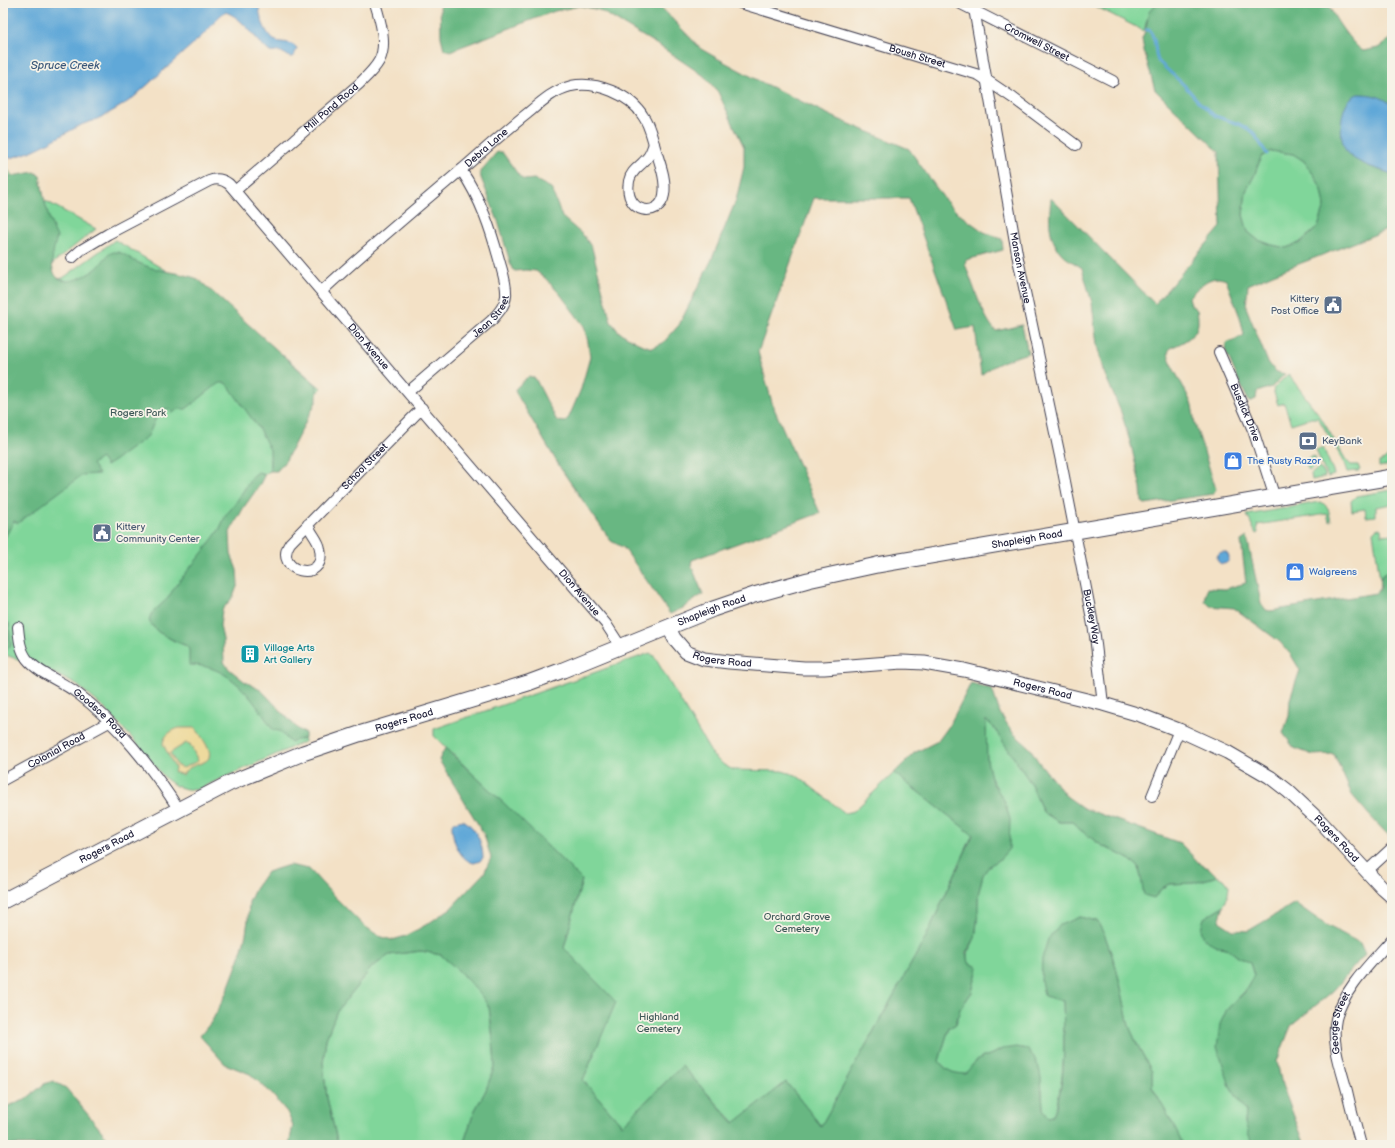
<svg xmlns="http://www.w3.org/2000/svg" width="1395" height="1148" viewBox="0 0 1395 1148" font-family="'Balsamiq Sans',sans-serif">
<rect width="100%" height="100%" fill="#f7f3e8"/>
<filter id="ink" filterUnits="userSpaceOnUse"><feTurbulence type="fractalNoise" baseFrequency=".025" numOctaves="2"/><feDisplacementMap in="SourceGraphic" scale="8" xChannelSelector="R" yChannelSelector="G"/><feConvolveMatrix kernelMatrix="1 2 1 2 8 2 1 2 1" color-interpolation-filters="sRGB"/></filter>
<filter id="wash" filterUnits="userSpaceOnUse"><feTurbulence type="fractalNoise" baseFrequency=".012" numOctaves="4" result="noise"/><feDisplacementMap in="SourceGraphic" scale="16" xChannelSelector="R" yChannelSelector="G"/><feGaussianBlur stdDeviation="0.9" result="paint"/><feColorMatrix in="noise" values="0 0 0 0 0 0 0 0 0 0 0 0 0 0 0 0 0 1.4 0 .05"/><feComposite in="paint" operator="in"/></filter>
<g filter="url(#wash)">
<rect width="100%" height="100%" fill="#f3e1c6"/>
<path fill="#80d69a" stroke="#517c6a" d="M1089,3H1157L1149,12L1144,31Z
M1271,151L1293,154L1304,161L1316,178L1322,190L1325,206L1318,227L1299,243L1286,248L1272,245L1258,240L1248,232L1243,215L1246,191L1254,176L1261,157Z
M3,162L19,186L96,229L53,263L51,270L58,279L63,278L115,240L198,290L278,351L321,388L270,459V471L265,474L260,473L152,625L156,630L174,641L187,646L249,685L306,741L196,790L186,789L176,786L166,779L133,739L102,706L77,685L49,671L3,654Z
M1288,374L1320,416L1346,460L1351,465H1358L1360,470L1359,471L1347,472L1343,460L1318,418H1310L1291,424L1284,403L1278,405L1273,389Z
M1323,447L1334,474V475L1328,477L1326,475L1316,450Z
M1392,453V465L1379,467V462L1384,460Z
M1314,456L1317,465L1309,471L1304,460Z
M1319,468L1321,469L1325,477L1312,480L1311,474Z
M1392,490V504L1376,507V516L1366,517L1365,509L1352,511L1351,501L1356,496Z
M1320,502L1323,503L1328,508L1331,521H1329L1327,514L1257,525L1258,533L1256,534L1247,515Z
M1380,528L1381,529L1382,535L1392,534V569L1383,574L1380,579L1373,532L1376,529Z
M650,653L654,656L713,756L724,765L733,770L782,771L796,775L845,813L854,811L894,773L973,834L926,937L821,1126L786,1082L735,1123L682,1066L622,1125L583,1080L615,1003L564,948L582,880L434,736V729Z
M986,719L994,728L1030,782L1043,812L1059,822H1074L1079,829L1101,845L1129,859L1139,867L1141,877L1154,898L1162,888L1169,884L1194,883L1217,876L1225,880L1229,886C1227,908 1222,907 1204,918L1215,945L1228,949L1238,957L1250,963L1254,976L1245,991L1227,1009L1230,1086L1246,1111L1245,1123L1258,1144L1269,1141L1272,1145H1182V1143L1152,1087V1072L1137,1044L1129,1026L1120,983L1115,964L1105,936L1097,921L1080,917L1056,999L1063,1001C1064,1039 1066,1080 1053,1116L1048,1117L1043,1109L1042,1090L1002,1049L993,1054L983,1057L974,1063L965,1075C951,1073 947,1071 939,1061L949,1028L956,1024L960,1009L972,992L978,967L968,963C967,947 971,950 975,937C980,916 973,879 990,865C992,863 996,862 998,861L997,788C983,770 987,742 986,719Z
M421,951L441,955L459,971L481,994L489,1007L493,1039L495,1065L486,1090L474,1112L463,1145H338L327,1098L323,1063L326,1039L336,1013L371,968L389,955Z"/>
<path fill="#68b782" stroke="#456c5e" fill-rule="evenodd" d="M440,3H657L701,49L715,57L765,84L838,119L909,149L945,200L959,214L984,232L1002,239L1003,250L966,260L965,264C972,281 983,319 996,331L1022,325L1028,353C1011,358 994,364 981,375L975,327L957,330L909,198H814L758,352L773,406L820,513L692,560L691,565L703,594L683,608L670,614L624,548L611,541L561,469L516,393L515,389L529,376L535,378L557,421L565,422L569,417L581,389L590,357L588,342L584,326L560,294L545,278L536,271L526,270L515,271L512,269L498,221L481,178L480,172L497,152H502L520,177L524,180L534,179L551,188L562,217L584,236L592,248L611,322L619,332L638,343L652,348L663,343L679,325L711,261L736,200L744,167V147L718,92L704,76L661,47L599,10L580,6L555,11L450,51L444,49L441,37Z
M1157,3H1328C1333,17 1351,43 1363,51L1378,48L1392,38V105L1389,102L1368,166L1392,174V228L1273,274L1248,285L1246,307L1269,365L1277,372L1285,374L1272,387L1257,392L1256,399L1249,402L1237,377L1225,349L1226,343L1243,336L1244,334L1240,317L1226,280C1210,273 1199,287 1189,297L1191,305L1197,310C1198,314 1198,319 1198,323C1197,337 1180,344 1170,348L1168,353L1172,366L1184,388L1192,405L1195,424L1216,489L1213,494L1145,504L1142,502L1141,488L1131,445L1121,412L1103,370L1097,345L1092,303L1082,268C1075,263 1066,259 1061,253C1047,237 1049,217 1051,198L1155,304L1221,227L1219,152L1155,90L1144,51L1142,39L1145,32L1149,12ZM1271,151L1293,154L1304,161L1316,178L1322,190L1325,206L1318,227L1300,243L1286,248L1272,245L1258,240L1248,232L1243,215L1246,191L1254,176L1261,157Z
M35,172L40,176C44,198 47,217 57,237C53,250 45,280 67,281C76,281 90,274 97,268C103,263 107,252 115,252C123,251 132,261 139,263C146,266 153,269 160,270C173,273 185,274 198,279L317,386V400L286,460L277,471H270V450L259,429L228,385L225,383H219L186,409H179L172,413L170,409H160L148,436L114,461L106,466L101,458L92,464L99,474L82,475L18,523L14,521L3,541V176L6,177Z
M258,472L265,474L259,486L244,507L230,532L231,554L237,570L238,584L233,597L222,610L220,626L223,639L224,662L229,669L244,681L262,691L298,729L305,733V738L290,742L280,731L273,730C253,699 230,664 189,665V650L187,646L173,640L158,632L150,623L149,620L151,614L168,598L176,585L203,552L219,530L226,515L235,504L252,477Z
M1247,537L1261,603L1266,610L1270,611L1376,593C1385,588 1377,581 1383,575C1385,572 1389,571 1392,569V836L1390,837L1370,816L1352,795L1334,754L1313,755L1294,748L1283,733L1289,716L1290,699L1300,670L1291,655L1280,642L1234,608L1210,606L1205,601L1207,588L1225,589L1246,583L1241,541Z
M9,623L11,645L3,654V624Z
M971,683L992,689L1000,713L1013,733L1030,748L1038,761L1066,796L1083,808L1180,843L1201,865L1209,868L1217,876L1194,883L1169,884L1162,888L1154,898L1144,895L1139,867L1129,859L1101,845L1079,829L1074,822H1059L1043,812L1030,782L994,728L986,720L987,760L992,782L1004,800L1010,819L1009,849L998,861L990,865L983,875L978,895V913L975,938L967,952L969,963L978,967L972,992L960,1009L956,1024L949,1028L939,1061C947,1071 951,1073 965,1074L974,1063L983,1057L993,1054L1002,1049L1017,1047L1027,1049L1034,1057L1039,1068L1041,1078L1043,1109L1048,1117L1053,1116C1067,1080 1064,1039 1063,1001L1044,996L1041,981L1042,959L1048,939L1060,925L1080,917L1097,921L1105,936L1115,964L1120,983L1129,1026L1137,1044L1152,1072V1087L1173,1124L1182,1143V1145H463L474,1112L486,1090L495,1065L493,1039L489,1007L480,994L459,971L441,955L421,951L389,955L371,968L336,1013L326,1039L323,1063L327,1098L338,1145H289L293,1125L287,1112L270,1092L250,1074L225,1064L200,1036L212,1021L226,994L240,957L246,934L248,920L249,902L255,889L267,872L289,865L309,869L332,894L363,925L379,936L392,940L406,936L429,923L451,908L484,873L491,858L484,834L439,760L445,748L508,807L582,880L564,948L616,1002L583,1080L622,1125L682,1066L734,1123L786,1082L821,1126L926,937L973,835L894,773L914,753L938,741L949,726Z
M1295,903L1326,925L1360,943L1365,954L1333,991L1291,1026L1277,1061L1282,1085L1305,1145H1272L1269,1141L1258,1144L1251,1141L1245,1123L1246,1111L1230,1086L1217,1047L1220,1024L1227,1009L1245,992L1254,975L1250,963L1238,957L1228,949L1215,945L1204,939L1201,929L1204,918L1224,906L1219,921L1233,930L1248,931Z
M53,1081L66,1088L113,1145H3V1107H5L25,1100L44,1084Z"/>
<path fill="#eeda9e" stroke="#887e6c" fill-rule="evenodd" d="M179,728H195C200,733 202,738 206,744C220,769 189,759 183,775L174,772L175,768L163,744C163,736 172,730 179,728ZM186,743L190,744L198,761L183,768L177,766L170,753Z"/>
<path fill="#61a8d8" stroke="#42658a" d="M3,3H259C258,13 265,34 274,40C282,44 290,40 297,48C292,65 288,53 280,52C277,51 274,53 270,52C256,41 243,17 225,12C218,16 211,27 205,33L133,98C122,106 110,113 97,119C91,122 84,123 77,127C54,139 30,156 3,159Z
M1358,94C1370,94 1383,96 1392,105V174C1378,169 1361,165 1349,155C1338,144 1339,109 1350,99C1352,97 1355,95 1358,94Z
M1217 558a6 6 0 1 1 12 0a6 6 0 1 1-12 0Z
M463,820C476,827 483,844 483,858L480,861L474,863C459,860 452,839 452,825L454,822Z"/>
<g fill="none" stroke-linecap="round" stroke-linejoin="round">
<path stroke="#61a8d8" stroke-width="3" d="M1146,30H1149C1157,39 1154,50 1158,61L1184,85L1198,101L1215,116L1239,124L1253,132L1267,154"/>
</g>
</g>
<g filter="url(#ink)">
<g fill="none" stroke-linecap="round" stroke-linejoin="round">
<g stroke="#413f50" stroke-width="12">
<g id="minor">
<path id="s1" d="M740,3L979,75L1013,98L1076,145"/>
<path id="s2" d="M959,3L1113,81"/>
<path id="s3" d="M973,3L1018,259L1061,461L1091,614L1095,636L1103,704"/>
<path d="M654,144C658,159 667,178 664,195C660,219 623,214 629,181C631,170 641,166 647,158C651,154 652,148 654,144Z"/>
<path id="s4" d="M236,190L359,84C366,77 374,70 379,61C388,45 380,19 375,3"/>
<path id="s5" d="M72,258L81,250L108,234L209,181C217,178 222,179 229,184L606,624L621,647"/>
<path id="s6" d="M322,291C367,249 414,210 461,170C483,151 505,131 528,113C541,102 554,90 571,86C596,81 630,94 643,116C649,124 651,134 654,144"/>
<path id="s7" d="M1219,352L1253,430L1275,498"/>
<path id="s8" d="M408,392L492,320C498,313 505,306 506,296C507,285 503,274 500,263C491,230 481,199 461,170"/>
<path id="s9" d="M308,524C310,533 319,540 320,549C327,585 271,572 290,543L422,408"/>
<path id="s10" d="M18,627C19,638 20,650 27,659C39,674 62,681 77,693C116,722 153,769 179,810"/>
<path id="s11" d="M3,780L109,722"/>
<path d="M1152,796L1179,730"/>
<path d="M1367,871L1392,848"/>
<path id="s12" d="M1361,1145C1356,1127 1351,1109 1347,1091C1341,1069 1331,1042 1336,1019C1344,988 1372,962 1392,939"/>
</g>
</g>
<g stroke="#413f50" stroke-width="15">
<g id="tertiary">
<path id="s13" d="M669,628L674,638L686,652L704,659L729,662L804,668H824L902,662L924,663L964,670L1103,704L1140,715L1179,730L1227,752L1270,777L1288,791L1321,822L1383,889L1392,897"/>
</g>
</g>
<g stroke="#413f50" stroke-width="17">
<g id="secondary">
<path id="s14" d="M3,901L230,783L303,753L359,734L528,683L563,670L713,609L754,595L808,580L877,565L1392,477"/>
</g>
</g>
<use href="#minor" stroke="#fff" stroke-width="10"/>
<use href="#tertiary" stroke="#fff" stroke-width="13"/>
<use href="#secondary" stroke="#fff" stroke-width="15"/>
</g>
</g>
<defs>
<g id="civic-square" transform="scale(1)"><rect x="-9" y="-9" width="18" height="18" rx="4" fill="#5c6f8a" stroke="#f7f3e8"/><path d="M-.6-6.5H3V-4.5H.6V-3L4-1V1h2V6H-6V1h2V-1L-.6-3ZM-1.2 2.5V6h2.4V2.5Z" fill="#fff"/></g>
<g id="bank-square" transform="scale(1)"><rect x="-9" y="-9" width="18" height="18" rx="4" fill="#5c6f8a" stroke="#f7f3e8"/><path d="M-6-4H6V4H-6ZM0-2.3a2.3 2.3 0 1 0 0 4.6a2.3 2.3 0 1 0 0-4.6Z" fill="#fff"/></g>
<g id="shop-square" transform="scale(1)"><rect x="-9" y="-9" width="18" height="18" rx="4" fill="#3f7fe0" stroke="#f7f3e8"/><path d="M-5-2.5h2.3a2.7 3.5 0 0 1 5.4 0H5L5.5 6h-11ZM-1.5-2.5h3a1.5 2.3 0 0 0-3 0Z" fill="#fff"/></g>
<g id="building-square" transform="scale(1)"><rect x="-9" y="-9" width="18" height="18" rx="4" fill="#0f9aa8" stroke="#f7f3e8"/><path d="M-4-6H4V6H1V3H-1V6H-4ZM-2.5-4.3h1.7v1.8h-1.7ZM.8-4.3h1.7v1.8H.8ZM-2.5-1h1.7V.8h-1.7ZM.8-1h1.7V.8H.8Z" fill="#fff"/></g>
</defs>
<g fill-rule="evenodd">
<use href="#civic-square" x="1333" y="305"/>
<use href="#bank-square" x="1308" y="441"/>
<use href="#shop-square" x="1233" y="461"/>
<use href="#civic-square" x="102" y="533"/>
<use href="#shop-square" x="1295" y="572"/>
<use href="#building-square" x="250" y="654"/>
</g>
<g text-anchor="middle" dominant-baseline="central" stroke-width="3.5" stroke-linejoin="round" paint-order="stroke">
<g font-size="10" fill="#22223b" stroke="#f7f3e8">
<text stroke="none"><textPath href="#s2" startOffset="87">Cromwell Street</textPath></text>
<text stroke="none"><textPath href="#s1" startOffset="185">Boush Street</textPath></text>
<text stroke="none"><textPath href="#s4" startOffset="126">Mill Pond Road</textPath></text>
<text stroke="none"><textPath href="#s6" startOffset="218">Debra Lane</textPath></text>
<text stroke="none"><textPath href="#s3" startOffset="269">Manson Avenue</textPath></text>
<text stroke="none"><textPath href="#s8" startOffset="113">Jean Street</textPath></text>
<text stroke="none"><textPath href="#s5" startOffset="393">Dion Avenue</textPath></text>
<text stroke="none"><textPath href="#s7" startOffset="66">Busdick Drive</textPath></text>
<text stroke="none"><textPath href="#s9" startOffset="206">School Street</textPath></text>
<text stroke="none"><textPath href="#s14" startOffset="1092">Shapleigh Road</textPath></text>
<text stroke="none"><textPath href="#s5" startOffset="717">Dion Avenue</textPath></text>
<text stroke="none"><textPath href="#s14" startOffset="768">Shapleigh Road</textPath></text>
<text stroke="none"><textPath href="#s3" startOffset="625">Buckley Way</textPath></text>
<text stroke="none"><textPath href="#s13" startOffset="67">Rogers Road</textPath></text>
<text stroke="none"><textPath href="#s13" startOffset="391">Rogers Road</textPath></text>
<text stroke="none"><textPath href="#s10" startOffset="125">Goodsoe Road</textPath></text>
<text stroke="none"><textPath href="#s14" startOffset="441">Rogers Road</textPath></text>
<text stroke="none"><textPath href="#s11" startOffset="61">Colonial Road</textPath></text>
<text stroke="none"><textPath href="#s13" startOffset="727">Rogers Road</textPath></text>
<text stroke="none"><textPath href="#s14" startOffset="117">Rogers Road</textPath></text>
<text stroke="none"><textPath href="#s12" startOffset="126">George Street</textPath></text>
</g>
<g font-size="10" fill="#4e5e75" stroke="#f7f3e8" text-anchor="start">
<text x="1319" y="299" text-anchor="end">Kittery<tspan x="1319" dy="12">Post Office</tspan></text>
<text x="1322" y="441">KeyBank</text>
<text x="116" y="527">Kittery<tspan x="116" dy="12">Community Center</tspan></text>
</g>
<g font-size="10" fill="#3e5858" stroke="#f7f3e8">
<text x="138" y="413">Rogers Park</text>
<text x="797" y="917">Orchard Grove<tspan x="797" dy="12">Cemetery</tspan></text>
<text x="659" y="1017">Highland<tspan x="659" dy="12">Cemetery</tspan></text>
</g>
<g font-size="10" fill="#366cbe" stroke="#f7f3e8" text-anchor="start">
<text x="1247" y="461">The Rusty Razor</text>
<text x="1309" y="572">Walgreens</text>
</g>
<g font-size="10" fill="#0d838f" stroke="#f7f3e8" text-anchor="start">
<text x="264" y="648">Village Arts<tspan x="264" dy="12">Art Gallery</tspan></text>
</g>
<g font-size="11" font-style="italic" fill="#3b587a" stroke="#f7f3e8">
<text x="65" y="65">Spruce Creek</text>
</g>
</g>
<rect width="1395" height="1148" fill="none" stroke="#f7f3e8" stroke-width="16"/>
</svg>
